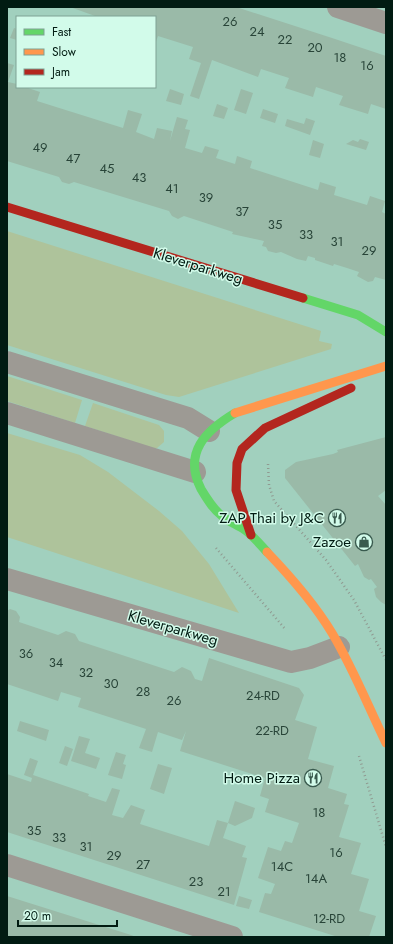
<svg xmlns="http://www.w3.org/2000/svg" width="393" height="944" viewBox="0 0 393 944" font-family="Jost,sans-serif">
<rect width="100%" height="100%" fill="#a1d0be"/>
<path fill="#aec39b" d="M7,231L321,331L319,341L332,344L331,349L179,397L166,395L7,345Z
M7,376L82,400L75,423L7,401Z
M93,403L159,425L164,431V442L157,448H153L85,426Z
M7,433L80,455L108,472L159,511L182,531L209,564L239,613L7,537Z"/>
<path fill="#9abaa8" d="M70,7H236L332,38L386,56V109L371,104L368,114L339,105L343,96L316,87L313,97L285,88L289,78L261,69L258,77L212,60L199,99L190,96L201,63L189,59L193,47L158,36L155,44V17H95V16Z
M14,28L17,29V40L10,38Z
M7,63L14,65L8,82L17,84V87H25L40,92L37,101L123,128L128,110L142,114L136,132L154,139L157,128L172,131L170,141L177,117L188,120L185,129L190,130L185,148L202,153L205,146L219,150L216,158L235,164L237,156L252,161L250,168L318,190L320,182L336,187L334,195L367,205L370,196L385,201L382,212L386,214V280L375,277L373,281L368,282L357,276L359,272L347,268L334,264L333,266L315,260V258L308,256L306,261L297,259L281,252L276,253L268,251L266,247L262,246L264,241L232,234L233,232L184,216L178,219L172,216L169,211L74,182L69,184L62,182L59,177L7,161Z
M170,89L184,94L181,105L166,101Z
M241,89L253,93L246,114L234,110Z
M217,104L228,108L224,119L213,116Z
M263,109L278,114L275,123L260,118Z
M306,118L315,121L310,135L285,126L287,119L304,124Z
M360,139L369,142L366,150L346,144L353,140L358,142Z
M313,140L324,144L320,158L309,155Z
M386,437V490L378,496L386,505V605L381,602L376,597L374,589L377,587L371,579L369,580L364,577L358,564L355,566L285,478V470L296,462L333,454L338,452L337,450Z
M10,609L16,611L20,617L19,622L58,635L66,631L75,634L79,641L174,672L182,667L191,671L195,679L202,681L209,658L299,688L304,695L295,720L317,727L308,759L334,766L328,788L347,794L344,804L349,805L339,837L361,843L351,874L369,879L359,911L376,916L369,937H338L259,912L265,893L271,894L275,884L258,878L268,847L281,851L285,841L292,843L299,823L265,812L269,799L260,796L265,778L180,751L186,731L182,740L158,732L152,752L139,748L146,729L78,707L81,698L61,692L58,701L7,684V611Z
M20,721L49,730L46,741L17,731Z
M79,736L90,739L85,753L100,758L96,769L71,761Z
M65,746L73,749L67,766L59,763Z
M116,752L126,755L123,764L126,765L122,779L108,775Z
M30,758L38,761L33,775L89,794L88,796L106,802L112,788L120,790L112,815L123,818L131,805L145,810L140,824L209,846L217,820L228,823L223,838L246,846L242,857L247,858L234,905L7,832V774L31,782L32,778L24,775Z
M158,764L172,768L164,794L150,789Z
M235,801L255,808L252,818L235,826L228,823Z
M7,896L131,935L136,937H7Z
M239,896L252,900L249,909L236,906Z"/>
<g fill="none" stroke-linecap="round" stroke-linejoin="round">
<path stroke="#909a91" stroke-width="2.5" stroke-dasharray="1 3" stroke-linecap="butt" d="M268,464L269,485L274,501L326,560L354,600L386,660
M216,548L286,630
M359,756L386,847"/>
<path stroke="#9d9a94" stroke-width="22" d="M338,7L386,23
M7,362L188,418L209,431
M7,413L195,472
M7,579L291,662L310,658L339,647
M7,865L232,937"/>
<path stroke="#63d668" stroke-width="9" d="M303,298L358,315L386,332
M235,413C205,431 183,453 201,489C207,499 213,509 222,516C229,522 238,525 245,530C253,536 260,544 267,552"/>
<path stroke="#ff974d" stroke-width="9" d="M235,413L386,366
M267,552C291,577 314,603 332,633C353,668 368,706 386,743"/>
<path stroke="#b3261e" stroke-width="9" d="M7,207L303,298
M251,535L236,490L237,463L242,449L265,428L351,388"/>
</g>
<defs>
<g id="restaurant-ring" transform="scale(0.9)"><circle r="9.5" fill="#d2fbea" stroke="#395a4e" stroke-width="1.5"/><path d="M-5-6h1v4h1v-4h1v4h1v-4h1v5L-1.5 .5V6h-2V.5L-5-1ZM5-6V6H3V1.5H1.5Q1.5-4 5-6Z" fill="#395a4e"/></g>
<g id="shop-ring" transform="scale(0.9)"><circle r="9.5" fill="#d2fbea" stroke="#395a4e" stroke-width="1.5"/><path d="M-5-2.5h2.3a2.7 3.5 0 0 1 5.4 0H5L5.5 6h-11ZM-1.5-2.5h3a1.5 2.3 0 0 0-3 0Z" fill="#395a4e"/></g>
</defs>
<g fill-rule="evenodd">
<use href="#restaurant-ring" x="337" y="518"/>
<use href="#shop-ring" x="364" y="542"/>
<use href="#restaurant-ring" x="313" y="778"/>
</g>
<g text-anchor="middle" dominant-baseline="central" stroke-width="3" stroke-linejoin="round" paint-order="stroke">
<g font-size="13" fill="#284438">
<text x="230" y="21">26</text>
<text x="257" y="31">24</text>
<text x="285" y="39">22</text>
<text x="315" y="47">20</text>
<text x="340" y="57">18</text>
<text x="367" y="65">16</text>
<text x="40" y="147">49</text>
<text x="73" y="158">47</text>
<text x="107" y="168">45</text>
<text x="139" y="177">43</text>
<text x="172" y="188">41</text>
<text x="206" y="197">39</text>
<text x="242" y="211">37</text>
<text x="275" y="224">35</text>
<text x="306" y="234">33</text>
<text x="337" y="241">31</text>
<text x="369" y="250">29</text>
<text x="26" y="653">36</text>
<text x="56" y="662">34</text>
<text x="86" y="672">32</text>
<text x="111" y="683">30</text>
<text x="143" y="691">28</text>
<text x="263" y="695">24-RD</text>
<text x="174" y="700">26</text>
<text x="272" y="730">22-RD</text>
<text x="319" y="812">18</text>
<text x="34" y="830">35</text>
<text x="59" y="837">33</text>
<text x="86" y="846">31</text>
<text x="336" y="852">16</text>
<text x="114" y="855">29</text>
<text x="143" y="864">27</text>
<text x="282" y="866">14C</text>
<text x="316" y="878">14A</text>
<text x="196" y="881">23</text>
<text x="224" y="891">21</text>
<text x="329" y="918">12-RD</text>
</g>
<g font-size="15" fill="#011b12" stroke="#d2fbea">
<text transform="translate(198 266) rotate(17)">Kleverparkweg</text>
<text transform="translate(173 628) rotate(16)">Kleverparkweg</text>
</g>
<g font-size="15" fill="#011b12" stroke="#d2fbea" text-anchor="end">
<text x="324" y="518">ZAP Thai by J&amp;C</text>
<text x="351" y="542">Zazoe</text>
<text x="300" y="778">Home Pizza</text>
</g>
</g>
<rect width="393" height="944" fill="none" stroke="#011b12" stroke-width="16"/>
<rect x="16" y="16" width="140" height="72" fill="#d2fbea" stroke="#7ea194"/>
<rect x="24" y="29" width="20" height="6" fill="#63d668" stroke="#7ea194"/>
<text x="52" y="36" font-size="12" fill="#011b12">Fast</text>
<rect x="24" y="49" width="20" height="6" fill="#ff974d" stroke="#7ea194"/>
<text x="52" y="56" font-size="12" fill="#011b12">Slow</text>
<rect x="24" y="69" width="20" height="6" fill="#b3261e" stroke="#7ea194"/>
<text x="52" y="76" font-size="12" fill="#011b12">Jam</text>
<path d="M18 920v6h99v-6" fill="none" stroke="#011b12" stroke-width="2"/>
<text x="24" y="920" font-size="12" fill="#011b12" stroke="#d2fbea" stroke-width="3" paint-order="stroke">20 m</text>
</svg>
